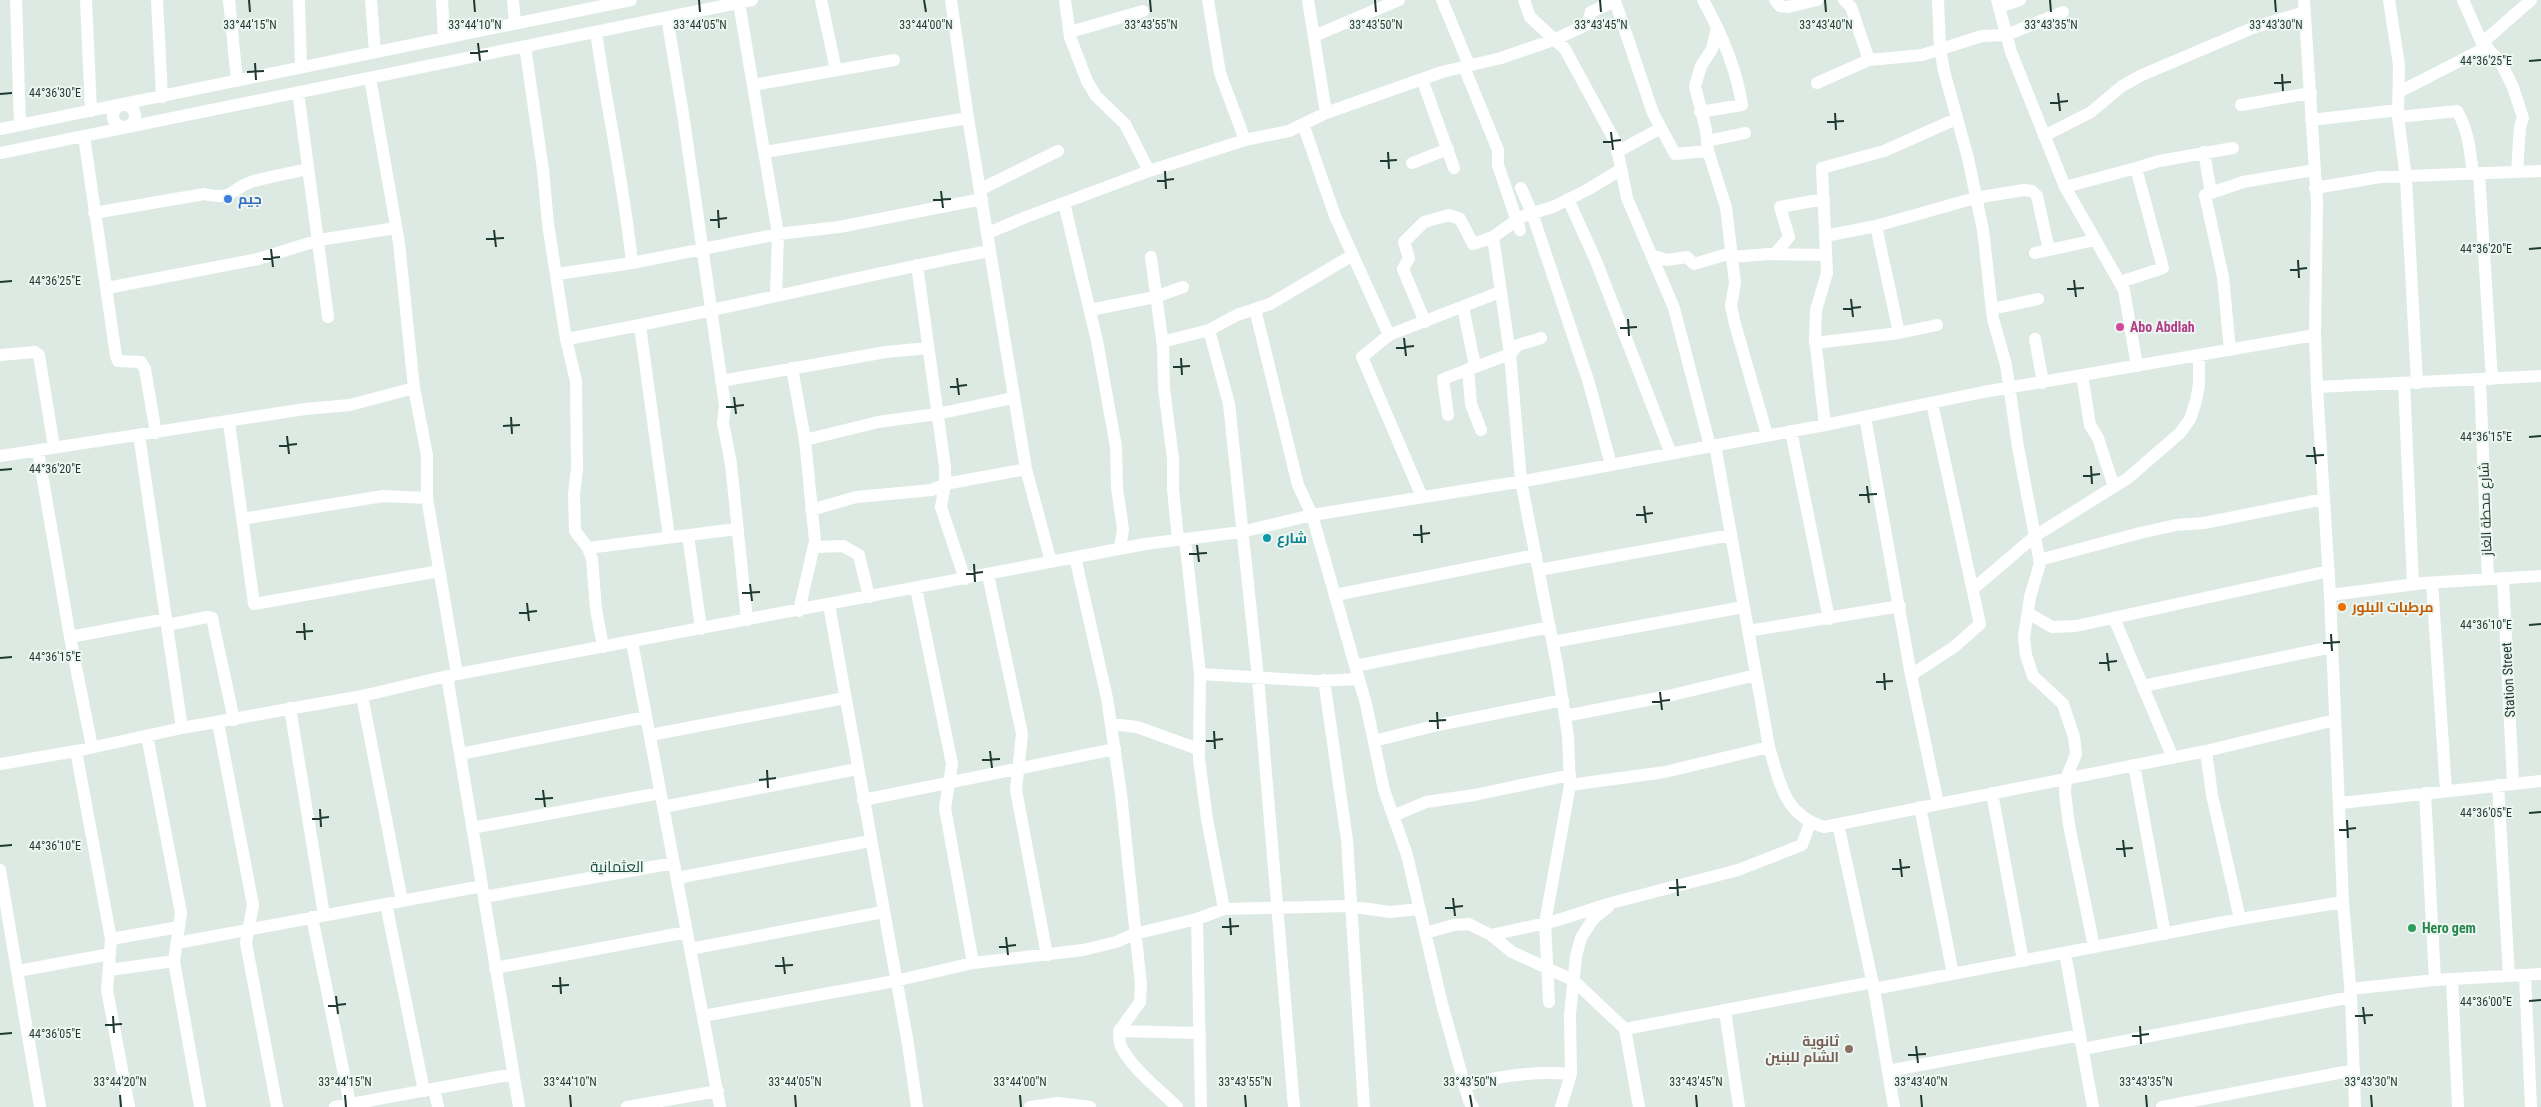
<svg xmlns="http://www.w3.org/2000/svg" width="2541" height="1107" viewBox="0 0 2541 1107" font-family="'Roboto Condensed',Cairo,sans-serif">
<rect width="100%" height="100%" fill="#dceae3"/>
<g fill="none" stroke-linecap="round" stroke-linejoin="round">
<path stroke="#fff" stroke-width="12" d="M16,0L20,125
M86,0L91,111
M157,0L162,97
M229,0L237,81
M299,0L301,67
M371,0L375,52
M442,0L444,37
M513,0L515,23
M821,0L836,70
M951,0L968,118L1026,469L1051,562
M1065,0L1070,37L1087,81L1096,96L1125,124L1149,171
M1208,0L1220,73L1245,140
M1308,0L1326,113
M1442,0L1469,65
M1524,0L1530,17L1565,49L1616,143L1627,198L1674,308L1710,446
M1775,0L1780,6L1788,7L1817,0
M1844,0L1851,7L1869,60L1922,55L1982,36L2006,35L2063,12
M1938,0L1940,48L1944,71L1968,158L1983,230L1993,319L2006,365L2018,447L2040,563L2030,597L2024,637L2026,655L2033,676L2063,704L2074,737L2076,754L2066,779L2065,793L2069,825L2094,947
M1997,0L2011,52L2065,187L2124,290L2137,366
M2304,0L2317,203L2315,335L2317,387L2330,595L2343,902L2351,997L2355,1107
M2389,0L2399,65L2398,117L2406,178L2417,383
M2463,0L2482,43L2500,61L2513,87L2523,118L2520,127L2517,172
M739,3L778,234L776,295
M1999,7L2020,0
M667,17L683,114L716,343L725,406L723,423L731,464L747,620
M1717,28L1712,49L1701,66L1695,86L1706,130L1708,151L1726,207L1735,283L1731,306L1735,324L1767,435
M596,32C607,109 624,185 632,263
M1070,32L1143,11
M1314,36L1399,0
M2482,43L2531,0
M525,46L543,170L548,224L566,339L576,381L577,468L574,494L575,531L588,548L592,559L596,609L603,647
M1464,67L1498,150V165L1520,230
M370,78L399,243L414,388L427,455V498L457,674
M1422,79L1454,168
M1817,83L1869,60
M753,85L894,60
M298,92L328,317
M2399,92L2487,47
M113 116a11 11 0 1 1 22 0a11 11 0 1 1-22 0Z
M2241,105L2311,93
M1700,112L1742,105C1736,67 1722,34 1703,0
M2398,117L2457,111C2469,131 2470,152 2473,174
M2311,120L2398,110
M1303,124L1335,216L1389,335L1500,292
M0,129L631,0
M84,136L116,356L118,361L141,362L145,369L156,433
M2044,136L2091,112L2122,86L2142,75L2255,27L2305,12
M1707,141L1745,133
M765,152L968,118
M1617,152L1661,128
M2204,152L2211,193
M0,153L752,0
M1412,163L1448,149
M2136,168L2159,161L2233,148
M2479,174L2492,379
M2065,187L2136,168L2163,268L2120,282
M1521,188L1532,213L1589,383L1611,465
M2315,188L2380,177L2541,171
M981,189L1058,151
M1568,199L1596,261L1671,454
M1064,203L1097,341L1116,447L1117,488L1123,529L1120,549
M94,213L204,194C236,201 229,188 254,181C272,176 290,173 308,169
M1876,226L1975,198L2024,190L2032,191L2037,196L2049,250
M988,233L1026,217L1149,171L1245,140L1289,131L1326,113L1442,72L1501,58L1556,39L1588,24L1591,12L1615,1L1653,113L1675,154L1708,151
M1493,237L1510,354L1521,481L1557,665L1568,736L1570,785L1545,923L1549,1002
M2035,253L2095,240
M1775,254L1789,237L1780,207L1824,199
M1654,256L1667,260L1687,257L1694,264L1731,253
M1151,257L1163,347L1164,388L1173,459V489L1178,540
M1732,257L1769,254L1826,255
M917,265L945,467V484L941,507L965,579
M557,274L632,263L778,234L839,227L982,199
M107,288L258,259L319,240L396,228
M1463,307L1475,366
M1255,309L1298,485L1312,515L1366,704L1384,790L1407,855L1442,1004L1469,1101L1473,1107
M1992,309L2038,299
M1090,310L1155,297L1183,287
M1425,322L1403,269L1409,258L1404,242L1424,222L1449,215L1460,219L1473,244L1493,237L1521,217L1555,206L1587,190L1620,170
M640,326L669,537
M1209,330L1229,404L1258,678L1294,1107
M1899,333L1937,325
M1389,335L1362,357L1422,497
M566,339C708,314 848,278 989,251
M2035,339L2043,383
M1162,342L1209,330L1237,315L1270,304L1351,256
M1815,343L1899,333L1876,226L1825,236
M2230,350L2223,277L2205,195L2243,182L2314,170
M0,355L35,352L39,355L54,447
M792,368L805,440L815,541L799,611
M1468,369L1471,404L1481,430
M2082,375L2090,425L2098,438L2114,487
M2480,379L2488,579
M721,381L886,352L928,348
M2404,383L2413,584
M2317,387L2541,376
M1448,415L1443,379L1510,354L1518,345L1541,338
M1865,417L1911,675L1938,804
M229,423L254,604L439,571
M1825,425L1815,338L1816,310L1827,273L1822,168L1884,151L1956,119
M1791,431L1829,619
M139,435L182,728
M805,440L878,422L937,414L1013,398
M1715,445L1769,747C1780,783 1784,815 1824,827L2206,751L2335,720
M38,451L70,637L92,747
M0,456L305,409L350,405L414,388
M811,510L856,497L932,490L945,484L1026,469
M242,519L383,496L427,498
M688,535L701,629
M1185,539L1200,674L1199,759L1207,819L1224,909
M814,547L843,546L859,555L869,597
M588,548L736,529
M1075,557L1107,698L1121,794L1141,985L1140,1002L1119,1031C1119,1037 1119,1045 1123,1050C1134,1070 1160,1090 1177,1107
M2039,560L2140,533L2176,525L2204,523L2324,499
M1539,570L1731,535
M988,575L1022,734L1016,790L1047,955
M2503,578L2513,783
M2432,583L2446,790
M916,588L952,764L945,808L973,963
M1973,589L2035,536L2128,478L2180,433L2190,419L2196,401L2199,384V355
M1335,595L1536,555
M2330,595L2424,583L2541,576
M829,605L908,1044L917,1107
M2028,613L2052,627L2076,626L2329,571
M2114,618L2173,758
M167,625L207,617L212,618L234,720
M1748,631L1900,606
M70,637L166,619
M632,642L720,1107
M1553,642L1743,607
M1355,666L1550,627
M1200,674L1318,681L1359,679
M1911,675L1954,647L1980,624L1932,403
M447,676L519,1107
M1324,680L1347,840L1364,1107
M2143,686L2332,647
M362,696L402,901
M290,708L324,915
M1565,716L1668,696L1756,675
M218,723L253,905L246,943L277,1107
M1111,724L1137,727L1198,749
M650,735L845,698
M147,736L181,913L174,961L200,1107
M1374,741L1438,725L1563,700
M76,751L111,939L107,990L129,1107
M2206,751L2212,795L2240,919
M460,754L646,717
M0,764L76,751L182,728L362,696L447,676L1145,544L1241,532L1312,515L1530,480L1825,425L1983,392L2315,335
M2134,765L2165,934
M1570,785L1665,772L1769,747
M2498,785L2509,976
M1992,793L2023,961
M2425,793L2435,980
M863,800L1115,749
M2341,803L2541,781
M663,807L857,769
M1920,807L1953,974
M1393,816L1426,802L1474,795L1570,775
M1838,824L1874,989L1894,1107
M472,828L660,793
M0,870L40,1107
M677,878L870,841
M484,897L674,863
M386,904L424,1091
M312,917L350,1104
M1197,919L1201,1107
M1425,933L1454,925L1469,924L1491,935L1512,952L1573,980L1625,1029
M1491,935L1555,921L1611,903L1738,870L1802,845L1810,823
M111,939L179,927
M177,943L482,886
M690,949L883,912
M2065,953L2093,1107
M495,968L687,932
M109,970L174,961
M18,971L110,954
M2525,975L2531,1107
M2452,979L2458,1107
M1874,989L2240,919L2343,902
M2350,989L2435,980L2541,974
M1725,1011L1739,1107
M703,1016L895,981L973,963L1083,950L1116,942L1134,934L1197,919L1224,909L1347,906L1390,912L1419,909
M1119,1031L1200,1033
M2083,1049L2351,997
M1888,1071L2080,1035
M1464,1086C1500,1075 1534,1071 1571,1074
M434,1089L438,1107
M335,1107L513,1074
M627,1107L718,1091
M1030,1107L1058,1103L1090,1107
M1561,1107L1571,1074L1570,1015L1576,956L1581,938L1593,919L1608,907
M1639,1107L1625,1029L1873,982
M2162,1107L2354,1070"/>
</g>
<path fill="none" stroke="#1e3930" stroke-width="2" d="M249,0L250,12M474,0L475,12M699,0L700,12M924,0L926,12M1150,0L1151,12M1375,0L1376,12M1600,0L1601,12M1825,0L1826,12M2050,0L2051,12M2275,0L2276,12M478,43L480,61M470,53L488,51M2529,61L2541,60M255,63L256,80M247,72L264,71M2282,74L2283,91M2274,83L2291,82M2058,93L2060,111M0,94L12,93M2050,103L2068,101M1835,113L1836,130M1827,122L1844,121M1611,132L1613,150M1603,142L1621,140M1388,152L1389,169M1380,161L1397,160M1165,171L1166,189M1157,181L1174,179M941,191L943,208M933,200L951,199M718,210L719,228M710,220L727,218M494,230L496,247M486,239L504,238M271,249L273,267M2529,249L2541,248M263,259L280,257M2298,260L2299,278M2290,270L2307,268M2074,280L2076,297M0,282L12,281M2067,289L2084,288M1851,299L1853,317M1843,309L1861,307M1628,319L1629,336M1620,328L1637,327M1404,338L1406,356M1396,348L1414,346M1181,358L1182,375M1173,367L1190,366M957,378L959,395M950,387L967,385M734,397L736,414M726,407L744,405M511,417L512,434M503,426L520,425M287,436L289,454M2529,437L2541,436M279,446L297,444M2314,447L2316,464M2306,456L2324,455M2091,466L2092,484M0,470L12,469M2083,476L2100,474M1867,486L1869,503M1859,495L1877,494M1644,506L1646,523M1636,515L1653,513M1421,525L1422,543M1413,535L1430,533M1197,545L1199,562M1189,554L1207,553M974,564L975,582M966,574L983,572M750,584L752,601M742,593L760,592M527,603L529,621M519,613L537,611M304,623L305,640M2529,625L2541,624M296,632L313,631M2331,634L2332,651M2323,643L2340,642M2107,653L2109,671M0,658L12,657M2099,663L2117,661M1884,673L1885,690M1876,682L1893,681M1660,692L1662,710M1652,702L1670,700M1437,712L1438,729M1429,721L1446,720M1214,731L1215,749M1206,741L1223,739M990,751L992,768M982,760L1000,759M767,770L768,788M759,780L776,778M543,790L545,807M535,799L553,798M320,809L321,827M2529,813L2541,812M312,819L329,817M2347,820L2348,838M2339,830L2356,828M2123,840L2125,857M0,846L12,845M2116,849L2133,848M1900,859L1902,877M1892,869L1910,867M1677,879L1678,896M1669,888L1686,887M1453,898L1455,916M1445,908L1463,906M1230,918L1231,935M1222,927L1239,926M1006,937L1008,955M999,947L1016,945M783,957L785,974M775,966L793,965M560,977L561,994M552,986L569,985M336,996L338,1014M2529,1001L2541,1000M328,1006L346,1004M2363,1007L2365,1024M113,1016L114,1033M2355,1016L2373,1015M105,1025L122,1024M2140,1026L2141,1044M0,1034L12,1033M2132,1036L2149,1034M1916,1046L1918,1063M1908,1055L1926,1054M120,1095L121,1107M345,1095L346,1107M570,1095L571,1107M795,1095L796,1107M1020,1095L1021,1107M1245,1095L1246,1107M1470,1095L1472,1107M1696,1095L1697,1107M1921,1095L1922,1107M2146,1095L2147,1107M2371,1095L2372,1107"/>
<circle fill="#3f7fe0" stroke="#edf6f1" stroke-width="2" cx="228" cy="199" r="5"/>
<circle fill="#d1479c" stroke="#edf6f1" stroke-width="2" cx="2120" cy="327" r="5"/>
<circle fill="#0f9aa8" stroke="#edf6f1" stroke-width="2" cx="1267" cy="538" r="5"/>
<circle fill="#e8710a" stroke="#edf6f1" stroke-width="2" cx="2342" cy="607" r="5"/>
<circle fill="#2e9e5b" stroke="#edf6f1" stroke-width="2" cx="2412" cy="928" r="5"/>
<circle fill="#8d6e63" stroke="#edf6f1" stroke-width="2" cx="1849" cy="1049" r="5"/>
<g text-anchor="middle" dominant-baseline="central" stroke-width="4" stroke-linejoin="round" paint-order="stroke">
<g font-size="14" font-weight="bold" fill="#366cbe" stroke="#edf6f1" text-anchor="start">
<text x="238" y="199">جيم</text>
</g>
<g font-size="14" font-weight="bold" fill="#b23c85" stroke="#edf6f1" text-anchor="start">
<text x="2130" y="327">Abo Abdlah</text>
</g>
<g font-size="14" fill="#1e3930" stroke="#edf6f1">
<text transform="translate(2485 509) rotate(-92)">شارع محطة الغاز</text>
<text transform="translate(2508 680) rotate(-93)">Station Street</text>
</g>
<g font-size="14" font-weight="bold" fill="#0d838f" stroke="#edf6f1" text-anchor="start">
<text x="1277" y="538">شارع</text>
</g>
<g font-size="14" font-weight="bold" fill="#c56008" stroke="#edf6f1" text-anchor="start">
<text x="2352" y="607">مرطبات البلور</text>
</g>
<g font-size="14" font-weight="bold" fill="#27864d" stroke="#edf6f1" text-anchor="start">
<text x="2422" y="928">Hero gem</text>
</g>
<g font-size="14" font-weight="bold" fill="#785e54" stroke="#edf6f1" text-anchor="end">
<text x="1839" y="1041">ثانوية<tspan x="1839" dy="16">الشام للبنين</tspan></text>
</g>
<g font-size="15" fill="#194c3d" stroke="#edf6f1">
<text x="617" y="867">العثمانية</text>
</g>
</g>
<g font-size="12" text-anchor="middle" fill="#1e3930" stroke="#edf6f1" stroke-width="4" stroke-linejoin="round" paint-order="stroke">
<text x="250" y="29">33°44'15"N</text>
<text x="475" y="29">33°44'10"N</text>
<text x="700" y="29">33°44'05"N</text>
<text x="926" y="29">33°44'00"N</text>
<text x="1151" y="29">33°43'55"N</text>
<text x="1376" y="29">33°43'50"N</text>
<text x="1601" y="29">33°43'45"N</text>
<text x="1826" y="29">33°43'40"N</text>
<text x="2051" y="29">33°43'35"N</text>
<text x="2276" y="29">33°43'30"N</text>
<text x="2486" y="65">44°36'25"E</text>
<text x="55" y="97">44°36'30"E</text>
<text x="2486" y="253">44°36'20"E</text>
<text x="55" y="285">44°36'25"E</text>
<text x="2486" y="441">44°36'15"E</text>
<text x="55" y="473">44°36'20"E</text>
<text x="2486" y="629">44°36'10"E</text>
<text x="55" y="661">44°36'15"E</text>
<text x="2486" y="817">44°36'05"E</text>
<text x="55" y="850">44°36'10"E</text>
<text x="2486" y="1006">44°36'00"E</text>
<text x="55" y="1038">44°36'05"E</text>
<text x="120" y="1086">33°44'20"N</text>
<text x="345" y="1086">33°44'15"N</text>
<text x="570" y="1086">33°44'10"N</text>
<text x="795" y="1086">33°44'05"N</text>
<text x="1020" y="1086">33°44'00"N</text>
<text x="1245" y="1086">33°43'55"N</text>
<text x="1470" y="1086">33°43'50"N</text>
<text x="1696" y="1086">33°43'45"N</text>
<text x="1921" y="1086">33°43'40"N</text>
<text x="2146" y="1086">33°43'35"N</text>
<text x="2371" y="1086">33°43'30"N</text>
</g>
</svg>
